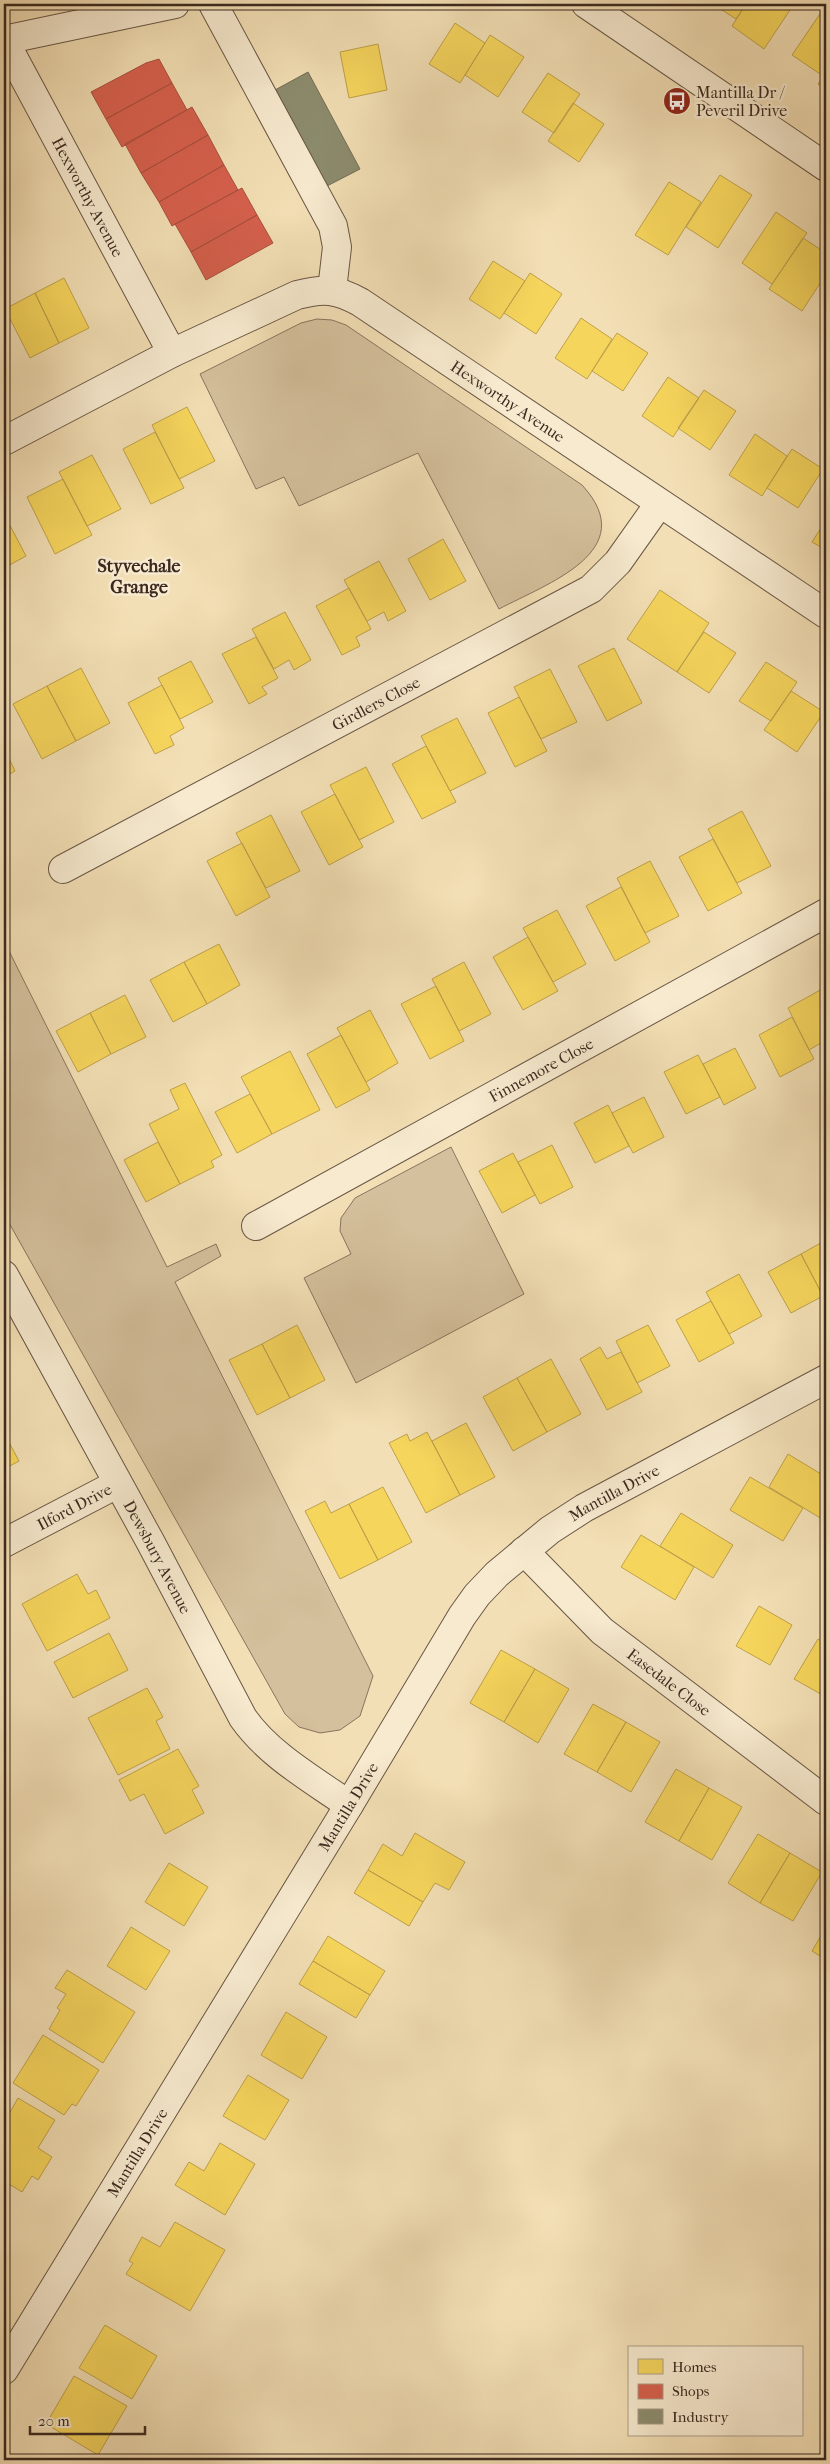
<svg xmlns="http://www.w3.org/2000/svg" width="830" height="2464" viewBox="0 0 830 2464" font-family="'IM FELL French Canon',serif">
<rect width="100%" height="100%" fill="#f3dfb5"/>
<filter id="stains"><feTurbulence type="fractalNoise" baseFrequency=".004" numOctaves="4"/><feColorMatrix values="0 0 0 0 .2 0 0 0 0 .09 0 0 0 0 .02 0 0 0 .5 -.17"/></filter>
<radialGradient id="worn" r=".72"><stop offset=".6" stop-color="#630" stop-opacity="0"/><stop offset="1" stop-color="#630" stop-opacity=".3"/></radialGradient>
<path fill="#d4c09c" stroke="#88745e" d="M317,319L332,320L346,325L582,485C643,551 546,584 499,609L418,453L299,506L284,477L256,489L200,374L301,323Z
M4,941L167,1267L216,1244L221,1256L175,1282L373,1676L360,1716L340,1730L320,1733L299,1727L285,1714L4,1214Z
M451,1147L524,1294L356,1383L304,1278L351,1254L340,1231L341,1218L355,1198Z"/>
<path fill="#f6d55c" stroke="#bea14a" d="M713,4H746L736,19Z
M746,4H794L764,49L732,26Z
M826,5V72L823,76L792,55Z
M455,23L485,43L460,83L429,64Z
M490,35L524,57L498,97L465,75Z
M378,44L387,90L349,98L340,52Z
M826,72V90L818,84Z
M548,73L580,94L554,133L522,112Z
M573,103L604,124L579,162L548,141Z
M720,175L752,195L718,248L686,227Z
M669,182L701,202L668,255L635,235Z
M776,212L807,233L772,284L742,263Z
M803,238L826,253V274L802,311L769,289Z
M493,261L525,281L500,319L469,299Z
M530,273L562,294L536,334L504,313Z
M64,278L89,328L59,343L35,293Z
M35,293L59,343L30,358L5,309Z
M581,318L612,339L587,379L555,358Z
M617,333L648,353L623,391L592,371Z
M668,377L699,398L673,437L642,416Z
M704,390L736,411L710,450L678,428Z
M187,407L215,461L179,479L152,425Z
M155,432L184,488L151,504L123,449Z
M755,434L787,456L762,496L729,475Z
M792,449L823,469L798,508L767,488Z
M92,455L121,509L87,526L59,472Z
M63,479L92,535L55,554L27,497Z
M4,514L26,556L4,568Z
M826,520V550L812,542Z
M443,539L466,581L430,600L408,559Z
M379,561L406,611L388,621L384,612L367,621L344,580Z
M349,588L371,629L356,637L360,646L342,655L316,606Z
M660,590L709,623L677,672L627,639Z
M285,612L311,660L294,670L289,660L274,669L252,629Z
M704,632L736,653L709,693L677,672Z
M256,637L278,678L262,687L267,694L249,704L222,654Z
M614,648L642,703L607,721L578,666Z
M191,661L213,702L180,719L158,678Z
M766,662L797,682L771,721L739,701Z
M81,668L110,723L76,741L47,686Z
M550,669L577,722L541,739L514,687Z
M162,685L184,728L170,736L174,745L155,754L128,703Z
M47,686L76,741L42,759L13,704Z
M791,691L824,712L797,752L764,730Z
M519,697L547,751L515,767L488,713Z
M457,718L486,773L450,791L421,736Z
M426,746L456,802L422,819L392,764Z
M4,748L15,771L4,777Z
M366,767L394,822L359,840L330,785Z
M335,794L363,847L329,865L301,812Z
M742,811L771,866L737,883L708,829Z
M271,815L300,871L266,888L236,833Z
M713,839L742,893L708,911L679,857Z
M242,843L270,897L236,916L207,861Z
M650,861L679,916L645,933L617,878Z
M621,887L650,942L615,961L586,906Z
M557,910L586,964L553,982L523,928Z
M528,937L558,991L523,1010L493,957Z
M219,944L240,985L207,1004L184,962Z
M184,962L207,1004L173,1022L150,980Z
M464,962L491,1014L459,1031L432,979Z
M436,986L464,1041L430,1059L401,1004Z
M822,989L826,997V1040L809,1050L788,1008Z
M125,995L146,1037L111,1054L90,1013Z
M370,1010L398,1063L366,1082L337,1028Z
M90,1013L111,1054L78,1072L56,1031Z
M792,1017L814,1059L780,1077L759,1035Z
M341,1035L370,1090L336,1108L307,1054Z
M735,1048L756,1088L724,1105L703,1064Z
M290,1051L320,1110L272,1134L241,1077Z
M698,1055L720,1097L686,1114L664,1072Z
M185,1083L222,1155L211,1161L214,1167L180,1184L149,1124L179,1109L170,1090Z
M250,1094L272,1134L237,1153L215,1112Z
M644,1097L664,1137L633,1153L612,1113Z
M608,1105L629,1146L595,1163L574,1123Z
M158,1142L180,1184L146,1202L124,1160Z
M552,1145L573,1187L540,1204L518,1162Z
M513,1153L535,1195L502,1213L479,1171Z
M826,1240V1294L823,1296L801,1254Z
M801,1254L823,1296L791,1313L768,1272Z
M739,1274L762,1316L729,1334L706,1292Z
M711,1301L734,1343L699,1362L676,1320Z
M297,1325L325,1380L290,1398L262,1344Z
M648,1325L670,1366L637,1383L616,1341Z
M262,1344L290,1398L257,1415L229,1360Z
M600,1347L607,1359L621,1352L642,1392L607,1410L580,1359Z
M551,1359L581,1414L547,1432L517,1378Z
M517,1378L547,1432L513,1451L483,1397Z
M466,1423L495,1477L460,1495L432,1441Z
M427,1432L460,1495L426,1513L389,1443L407,1434L410,1441Z
M4,1433L19,1461L4,1469Z
M788,1454L826,1477V1512L822,1519L769,1487Z
M750,1477L803,1508L783,1541L730,1510Z
M383,1487L412,1542L378,1560L349,1504Z
M325,1501L331,1513L349,1504L378,1560L340,1579L305,1511Z
M681,1513L733,1545L713,1578L660,1546Z
M641,1535L694,1567L675,1600L621,1567Z
M77,1574L88,1594L96,1590L110,1618L47,1651L22,1604Z
M759,1606L792,1625L770,1665L736,1646Z
M109,1633L128,1670L73,1698L54,1662Z
M818,1639L826,1644V1697L794,1679Z
M501,1650L535,1669L504,1722L470,1703Z
M535,1669L569,1689L538,1743L504,1722Z
M147,1688L163,1717L156,1721L170,1749L118,1775L88,1718Z
M593,1704L626,1722L597,1772L564,1754Z
M626,1722L660,1742L631,1792L597,1772Z
M178,1749L199,1786L192,1790L204,1813L165,1834L144,1794L130,1801L119,1780Z
M676,1769L709,1788L679,1841L645,1822Z
M709,1788L742,1807L712,1860L679,1841Z
M415,1833L465,1862L449,1890L435,1883L423,1902L368,1870L383,1844L402,1856Z
M758,1834L790,1853L760,1903L728,1883Z
M790,1853L822,1872L793,1921L760,1903Z
M169,1863L208,1887L184,1926L145,1902Z
M368,1870L423,1902L409,1926L354,1893Z
M131,1927L170,1951L146,1990L107,1966Z
M826,1927V1960L812,1951Z
M328,1936L385,1971L370,1995L313,1961Z
M313,1961L370,1995L356,2018L299,1984Z
M67,1970L135,2012L103,2063L49,2029L60,2010L57,2008L66,1994L55,1988Z
M286,2012L327,2037L302,2079L261,2055Z
M43,2035L99,2070L76,2106L72,2104L64,2115L13,2083Z
M248,2075L289,2100L265,2140L223,2116Z
M18,2098L55,2120L38,2148L52,2157L38,2180L32,2176L22,2192L4,2181V2123Z
M220,2143L255,2164L225,2215L175,2185L189,2162L204,2171Z
M175,2222L225,2250L190,2311L126,2274L133,2263L129,2261L142,2237L160,2247Z
M105,2325L157,2356L132,2399L79,2368Z
M74,2376L127,2406L98,2455L46,2424Z"/>
<path fill="#d6604d" stroke="#a8503f" d="M159,59L172,83L106,119L91,92L146,63Z
M172,83L187,110L122,147L106,119Z
M192,107L208,135L141,173L125,144Z
M208,135L224,165L159,202L141,173Z
M224,165L238,190L172,226L159,202Z
M242,188L257,215L191,252L175,224Z
M257,215L273,243L206,280L191,252Z"/>
<path fill="#8c8c6e" stroke="#746e56" d="M308,72L360,169L327,186L275,90Z"/>
<g fill="none" stroke-linecap="round" stroke-linejoin="round">
<g stroke="#695644" stroke-width="30">
<g id="minor">
<path d="M213,4L333,226L337,247L332,290"/>
<path d="M586,4L826,167"/>
<path id="s1" d="M4,40L172,353"/>
<path d="M4,40L175,4"/>
<path id="s2" d="M4,441L172,353L297,295C324,288 336,289 360,302L826,614"/>
<path id="s3" d="M63,869L591,589L618,562L659,504"/>
<path id="s4" d="M256,1226L826,913"/>
<path id="s5" d="M4,1275L151,1543L243,1718C269,1755 312,1779 349,1805"/>
<path id="s6" d="M4,1543L117,1484"/>
<path id="s7" d="M524,1551L602,1631L826,1801"/>
<path id="s8" d="M4,2370L349,1805L462,1616L477,1595L497,1574L550,1530L584,1508L826,1379"/>
</g>
</g>
<use href="#minor" stroke="#f7eacf" stroke-width="28"/>
</g>
<defs>
<g id="bus-disc" transform="scale(1.4375)"><circle r="9.5" fill="#8f2418" stroke="#f7eacf"/><path d="M-5-6H5V4H4V6H2V4H-2V6H-4V4H-5ZM-3.5-4V0h7V-4ZM-3.5 1.2v1.5H-2V1.2ZM2 1.2v1.5H3.5V1.2Z" fill="#fff"/></g>
</defs>
<g fill-rule="evenodd">
<use href="#bus-disc" x="677" y="101"/>
</g>
<g text-anchor="middle" dominant-baseline="central" stroke-width="5" stroke-linejoin="round" paint-order="stroke">
<g font-size="16" fill="#3b291f" stroke="#f7eacf" text-anchor="start">
<text x="696" y="92">Mantilla Dr /<tspan x="696" dy="18">Peveril Drive</tspan></text>
</g>
<g font-size="16" fill="#3b291f" stroke="#f7eacf">
<text stroke="none"><textPath href="#s1" startOffset="178">Hexworthy Avenue</textPath></text>
<text stroke="none"><textPath href="#s2" startOffset="571">Hexworthy Avenue</textPath></text>
<text stroke="none"><textPath href="#s3" startOffset="354">Girdlers Close</textPath></text>
<text stroke="none"><textPath href="#s4" startOffset="325">Finnemore Close</textPath></text>
<text stroke="none"><textPath href="#s8" startOffset="1080">Mantilla Drive</textPath></text>
<text stroke="none"><textPath href="#s6" startOffset="79">Ilford Drive</textPath></text>
<text stroke="none"><textPath href="#s5" startOffset="321">Dewsbury Avenue</textPath></text>
<text stroke="none"><textPath href="#s7" startOffset="196">Easedale Close</textPath></text>
<text stroke="none"><textPath href="#s8" startOffset="660">Mantilla Drive</textPath></text>
<text stroke="none"><textPath href="#s8" startOffset="255">Mantilla Drive</textPath></text>
</g>
<g font-size="18" font-weight="bold" fill="#3b291f" stroke="#f7eacf">
<text x="139" y="566">Styvechale<tspan x="139" dy="21">Grange</tspan></text>
</g>
</g>
<rect width="830" height="2464" fill="none" stroke="#f3dfb5" stroke-width="20"/>
<rect x="5" y="5" width="820" height="2454" fill="none" stroke="#3b291f" stroke-width="2.5"/>
<rect x="10" y="10" width="810" height="2444" fill="none" stroke="#3b291f"/>
<rect x="628" y="2346" width="175" height="90" fill="#f7eacf" stroke="#ac9d89"/>
<rect x="638" y="2359" width="25" height="15" fill="#f6d55c" stroke="#ac9d89"/>
<text x="672" y="2372" font-size="15" fill="#3b291f">Homes</text>
<rect x="638" y="2384" width="25" height="15" fill="#d6604d" stroke="#ac9d89"/>
<text x="672" y="2396" font-size="15" fill="#3b291f">Shops</text>
<rect x="638" y="2409" width="25" height="15" fill="#8c8c6e" stroke="#ac9d89"/>
<text x="672" y="2422" font-size="15" fill="#3b291f">Industry</text>
<path d="M30 2426v8h115v-8" fill="none" stroke="#3b291f" stroke-width="2.5"/>
<text x="38" y="2426" font-size="15" fill="#3b291f" stroke="#f7eacf" stroke-width="4" paint-order="stroke">20 m</text>
<rect width="100%" height="100%" filter="url(#stains)"/>
<rect width="100%" height="100%" fill="url(#worn)"/>
</svg>
